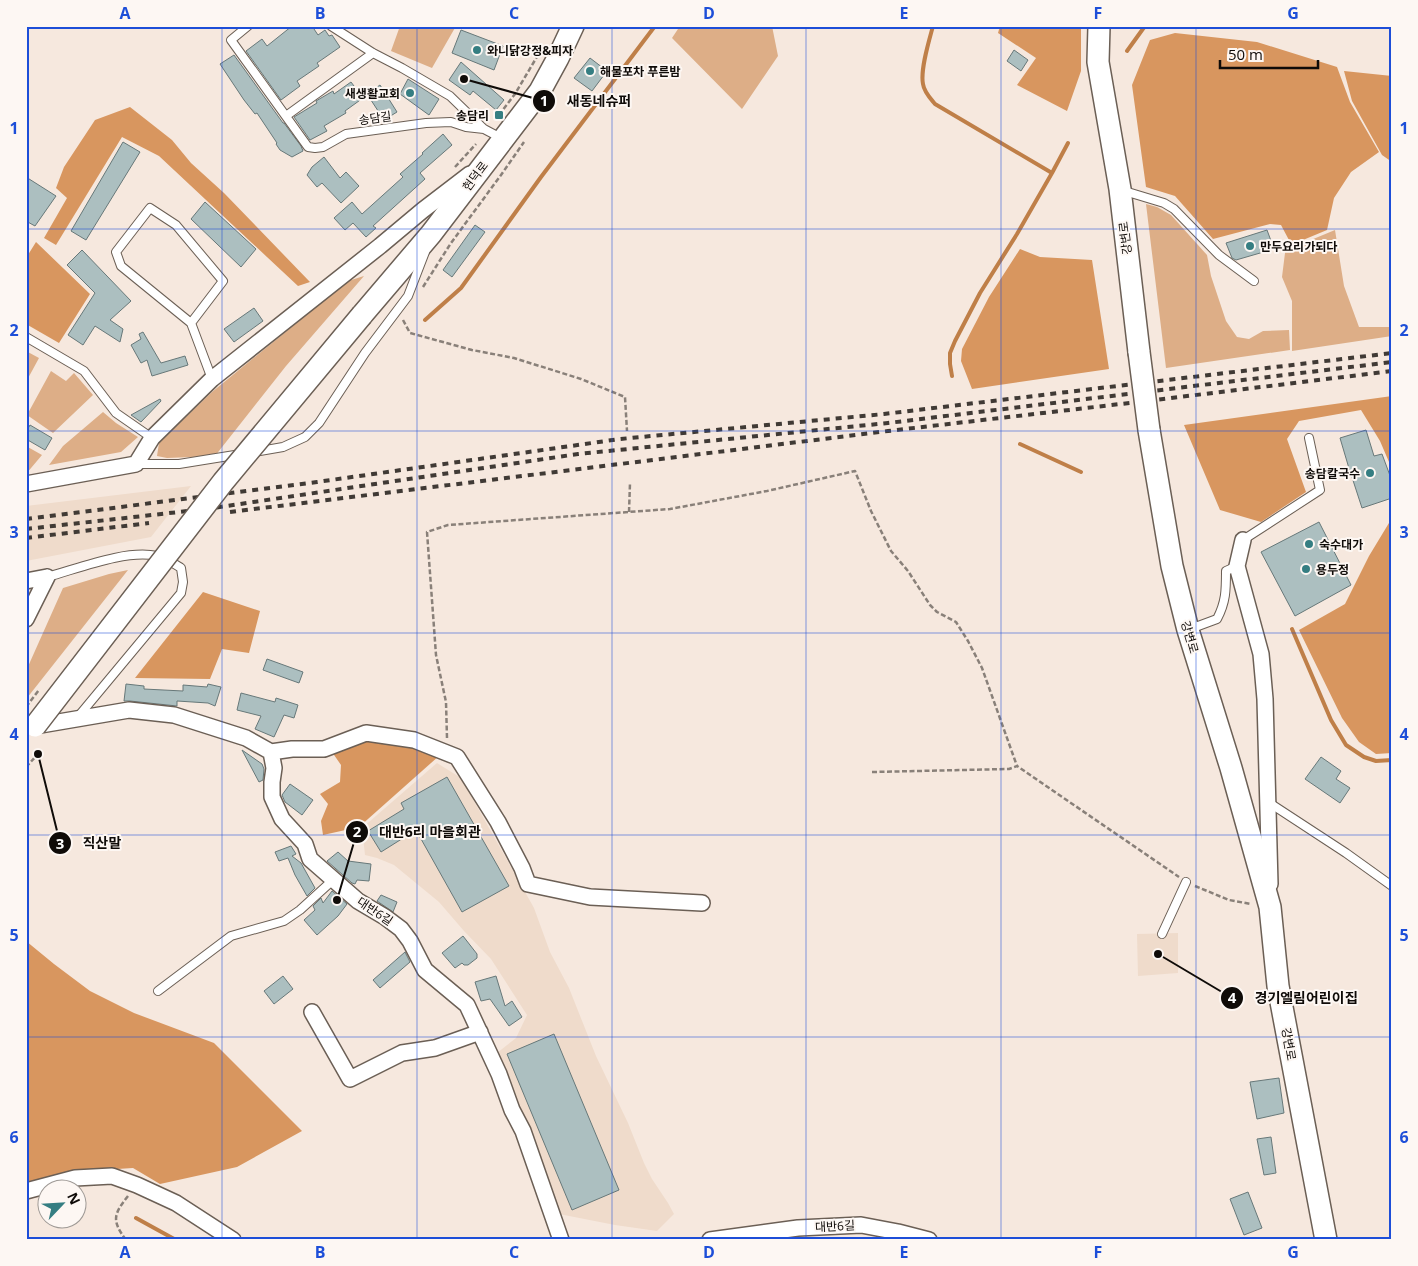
<svg xmlns="http://www.w3.org/2000/svg" width="1418" height="1266" viewBox="0 0 1418 1266" font-family="'Open Sans','Noto Sans KR',sans-serif">
<rect width="100%" height="100%" fill="#f6e8de"/>
<path fill="#efdbcb" d="M191,486L151,537L26,561V506Z
M437,763L461,778L534,908L550,952L569,988L596,1056L628,1123L644,1163L652,1179L668,1203L674,1214L657,1231L615,1225L559,1214L497,1053L516,1038L527,1015L491,959L464,931L439,902L394,865L377,858L365,855L362,828Z
M1178,933V973L1138,976L1137,934Z"/>
<path fill="#ddae87" d="M400,26H456L432,68L391,51Z
M680,26H772L778,56L742,109L672,38Z
M1146,204L1157,207L1171,215L1207,255L1211,276L1226,321L1237,337L1249,339L1263,331L1289,330L1290,350L1166,368Z
M1335,230L1344,286L1359,327H1390L1392,328V336L1292,351V301L1282,277L1286,245L1306,242Z
M364,276L286,366L215,456L167,458L157,456L159,443L212,392L348,281Z
M26,351L39,358L26,382Z
M51,371L66,381L74,373L93,395L53,433L27,415Z
M103,412L116,423L138,437L121,452L49,465L63,446Z
M26,446L42,455L26,474Z
M128,570L27,698H26V671L63,588L109,574Z"/>
<path fill="#d8965f" d="M1000,26H1081V71L1067,111L1017,85L1036,58L998,33Z
M1175,33L1257,42L1337,67L1350,102L1379,152L1351,172L1334,198L1327,230L1303,240L1290,242L1281,225L1270,224L1213,239L1175,196L1146,187L1132,85L1150,40Z
M1344,71L1392,76V162L1382,155L1352,101Z
M130,107L172,140L191,163L224,193L310,282L298,286L159,156L122,137L56,245L44,238L67,198L56,188L64,167L95,120Z
M36,242L90,294L59,343L26,324V258Z
M1020,249L1040,257L1092,260L1109,369L972,389L961,361L962,349L989,297Z
M1392,396V469L1380,441L1361,410L1299,421L1287,439L1306,492L1261,522L1220,510L1184,425Z
M1392,518V753L1376,754L1359,742L1342,718L1299,630L1345,604L1369,556Z
M203,592L260,611L249,653L222,649L210,679L135,678Z
M366,738L414,745L440,755L359,827L323,835L321,821L328,804L320,794L340,782L341,765L332,752Z
M26,941L54,964L90,991L134,1013L214,1043L302,1131L237,1167L160,1184L133,1168L70,1172L26,1183Z"/>
<g fill="none" stroke-linecap="round" stroke-linejoin="round">
<path stroke="#bf7f48" stroke-width="4" d="M933,26C929,41 920,70 923,84C924,92 930,98 935,104L1052,173
M1127,51L1145,26
M425,320L461,288L541,177L655,26
M952,376L950,364V353L955,341L980,293L1017,234L1052,173L1068,143
M1020,444L1081,472
M1292,629L1331,720L1346,745L1364,757L1376,761L1392,760
M136,1218L176,1240"/>
</g>
<path fill="#acbfc0" stroke="#677879" d="M292,26H312L318,35L325,30L329,36L332,35L340,47L317,63L319,66L297,81L300,86L281,100L246,51L262,39L267,46Z
M461,30L503,46L494,70L452,53Z
M1014,50L1028,60L1021,71L1007,61Z
M234,55L283,123H284L301,146L303,151L292,157L280,150L276,144L277,143L257,113L255,114L244,100L220,64Z
M590,58L607,71L592,91L574,78Z
M461,62L504,100L496,110L473,91L470,95L449,80Z
M408,79L439,99L429,115L400,94Z
M351,82L363,98L345,111L346,113L324,126L327,131L310,140L294,117L317,103L316,101L333,91L334,94Z
M380,85L397,112L384,120L367,94Z
M443,134L452,145L420,173L425,179L373,226L376,228L366,237L353,223L345,230L334,218L352,202L362,214L403,177L400,174L423,154L422,153Z
M123,142L140,152L86,240L71,231Z
M324,157L340,178L346,172L359,186L341,203L322,183L317,187L307,175L312,167Z
M26,177L56,196L35,226L26,221Z
M205,202L256,249L241,267L191,219Z
M475,225L485,232L452,277L443,270Z
M1267,230L1274,249L1236,260L1232,258L1226,243Z
M82,250L131,301L110,320L123,329L120,342L95,326L83,345L68,335L95,293L67,265Z
M254,308L263,321L234,342L224,329Z
M143,332L161,363L185,356L188,365L152,376L147,360L141,363L131,345L141,339L139,334Z
M160,399L161,401L141,422L131,415Z
M30,425L52,438L45,450L26,439V432Z
M1366,430L1374,456L1382,454L1392,481V498L1362,508L1348,465L1340,438Z
M1319,522L1351,585L1295,616L1261,552Z
M267,659L303,672L299,683L263,670Z
M126,684L144,686V689L183,691V685L207,687L208,684L221,687L215,706L208,703L177,701V706L130,701H124Z
M241,693L275,702L276,698L298,705L294,718L284,715L274,737L255,729L261,716L237,710Z
M242,750L262,764L264,769L263,780L259,782Z
M1321,757L1341,771L1336,779L1350,788L1340,803L1305,779Z
M447,777L509,886L462,912L416,830L381,852L368,831L404,809L401,803Z
M290,784L313,800L302,815L285,802L282,795Z
M291,846L296,854L292,856L301,863L315,888L307,896L295,875L288,858L279,861L275,852Z
M338,852L348,861L371,864L369,881L357,880L355,884L352,883L327,861Z
M332,891L347,904L338,916L317,935L304,920L315,910L313,906L321,898L323,903Z
M381,895L397,902L393,912L377,901Z
M463,936L477,954V958L468,965H464L462,963L455,968L442,953Z
M405,952L410,962L380,988L373,980Z
M283,976L293,989L274,1004L264,991Z
M496,976L505,1006L512,1001L522,1017L509,1026L490,999L481,1001L475,982Z
M554,1034L619,1190L572,1210L507,1054Z
M1279,1078L1284,1113L1257,1119L1250,1082Z
M1271,1137L1276,1173L1264,1175L1257,1139Z
M1248,1192L1262,1228L1244,1235L1230,1199Z"/>
<g fill="none" stroke-linecap="round" stroke-linejoin="round">
<g stroke="#6b5f55" stroke-width="10">
<path id="lane" d="M248,26L231,40L308,147L315,148L323,147L346,134L426,123L451,122L466,127L484,129
M331,26L373,53L402,68L450,96L484,129L503,139
M286,116L373,53
M1121,190L1164,203L1174,209L1219,255L1254,281
M191,323L223,281L176,225L150,208L116,252L121,266L191,323L212,379
M26,337L84,371L116,413L152,438
M254,452L283,447L305,437L319,423L365,353L408,296L425,252
M136,464H179L241,454
M1243,540L1320,490L1309,438
M47,577C77,569 126,549 157,556C166,558 173,563 181,568L183,582L181,593L77,718
M1190,629L1217,619C1226,602 1226,590 1226,571L1237,566
M1268,802L1346,853L1392,886
M1162,934L1186,882
M158,991L231,936L284,921L300,910L333,880"/>
</g>
<g stroke="#6b5f55" stroke-width="18">
<path id="street" d="M26,484L136,464L152,438L212,379L380,246L423,210L470,174
M1243,540L1237,566L1261,654L1265,699L1270,884
M26,581L47,577
M26,619L47,577
M35,726L129,710L174,715L246,738L271,752L274,768L272,782V797L282,819L305,844L310,859L358,901L385,917L401,929L410,941L425,970L467,1005L499,1074L512,1110L523,1131L561,1240
M271,752L292,749H324L366,733L414,740L457,757L498,822L522,868L528,884L590,897L702,903
M312,1012L350,1079L402,1053L435,1048L480,1032
M26,1191L75,1178L112,1176L137,1185L176,1203L233,1240
M710,1240L798,1228L861,1225L898,1232L929,1240"/>
</g>
<g stroke="#6b5f55" stroke-width="24">
<path id="secondary" d="M1099,26L1098,62L1120,189L1139,352
M362,315L431,234L540,91L558,58L573,26
M1149,430L1172,566L1188,630L1231,768L1270,907L1278,986L1326,1240"/>
</g>
<path stroke="#898079" stroke-width="2.5" stroke-dasharray="5 2.5" stroke-linecap="butt" d="M499,115L515,94L538,55
M455,167L476,144
M423,287L451,243L501,175L524,142
M403,320L410,333L472,350L514,358L581,379L625,397L627,431
M629,512L630,483
M26,707L39,690
M447,738L446,702L436,655L427,532L448,525L670,509L767,491L855,471L871,511L891,551L908,571L930,605L937,612L956,622L968,641L982,668L1017,766
M26,767L38,754
M872,772L1009,769L1017,766L1179,877
M1195,886L1229,900L1251,904
M126,1240C111,1220 114,1214 128,1196"/>
<use href="#lane" stroke="#fff" stroke-width="8"/>
<use href="#street" stroke="#fff" stroke-width="15"/>
<use href="#secondary" stroke="#fff" stroke-width="21"/>
<path stroke="#403a35" stroke-width="4" stroke-dasharray="6 6" stroke-linecap="butt" d="M230,512L888,431L1155,400L1392,371
M26,519L317,482L620,439L884,414L1392,353
M26,529L206,509L578,454L888,423L1392,362
M26,538L149,523"/>
<g stroke="#6b5f55" stroke-width="24" stroke-linecap="butt">
<path id="secondary-bridge" d="M1139,352L1149,430
M35,726L223,482L362,315"/>
</g>
<use href="#secondary-bridge" stroke="#fff" stroke-width="21"/>
</g>
<path fill="none" stroke="#1d4ed8" stroke-width="1" stroke-opacity="0.55" d="M222,26V1240M417,26V1240M612,26V1240M806,26V1240M1001,26V1240M1196,26V1240M26,229H1392M26,431H1392M26,633H1392M26,835H1392M26,1037H1392"/>
<g fill="#357e82" stroke="#fdf7f3" stroke-width="2">
<circle cx="477" cy="50" r="5"/>
<circle cx="590" cy="71" r="5"/>
<circle cx="410" cy="93" r="5"/>
<rect x="494" y="110" width="10" height="10" rx="2.5"/>
<circle cx="1250" cy="246" r="5"/>
<circle cx="1370" cy="473" r="5"/>
<circle cx="1309" cy="544" r="5"/>
<circle cx="1306" cy="569" r="5"/>
</g>
<g text-anchor="middle" dominant-baseline="central" stroke-width="4" stroke-linejoin="round" paint-order="stroke">
<g font-size="12" font-weight="bold" fill="#0f0b08" stroke="#fdf7f3" text-anchor="start">
<text x="487" y="50">와니닭강정&amp;피자</text>
<text x="600" y="71">해물포차 푸른밤</text>
<text x="400" y="93" text-anchor="end">새생활교회</text>
<text x="489" y="115" text-anchor="end">송담리</text>
<text x="1260" y="246">만두요리가되다</text>
<text x="1360" y="473" text-anchor="end">송담칼국수</text>
<text x="1319" y="544">숙수대가</text>
<text x="1316" y="569">용두정</text>
</g>
<g font-size="12" fill="#0f0b08" stroke="#fdf7f3">
<text transform="translate(375 118) rotate(-8)">송담길</text>
<text transform="translate(475 176) rotate(-53)">현덕로</text>
<text transform="translate(1125 238) rotate(-97)">강변로</text>
<text transform="translate(1190 637) rotate(74)">강변로</text>
<text transform="translate(375 911) rotate(34)">대반6길</text>
<text transform="translate(1289 1044) rotate(80)">강변로</text>
<text transform="translate(835 1226) rotate(-3)">대반6길</text>
</g>
</g>
<path fill="none" stroke="#0f0b08" stroke-width="2" d="M464 79L544 101M337 900L357 832M38 754L60 843M1158 954L1232 998"/>
<g fill="#0f0b08" stroke="#fdf7f3" stroke-width="2">
<circle cx="464" cy="79" r="5"/>
<circle cx="337" cy="900" r="5"/>
<circle cx="38" cy="754" r="5"/>
<circle cx="1158" cy="954" r="5"/>
<circle cx="544" cy="101" r="12"/>
<circle cx="357" cy="832" r="12"/>
<circle cx="60" cy="843" r="12"/>
<circle cx="1232" cy="998" r="12"/>
</g>
<g font-size="15" text-anchor="middle" font-weight="bold" fill="#fff">
<text x="544" y="106">1</text>
<text x="357" y="837">2</text>
<text x="60" y="849">3</text>
<text x="1232" y="1003">4</text>
</g>
<g font-size="14" text-anchor="middle" font-weight="bold" fill="#0f0b08" stroke="#fdf7f3" stroke-width="4" stroke-linejoin="round" paint-order="stroke">
<text x="599" y="106">새동네슈퍼</text>
<text x="430" y="837">대반6리 마을회관</text>
<text x="102" y="848">직산말</text>
<text x="1306" y="1003">경기엘림어린이집</text>
</g>
<rect width="1418" height="1266" fill="none" stroke="#fdf7f3" stroke-width="55"/>
<g transform="translate(62 1204) rotate(65)"><circle r="24" fill="#fdf7f3" stroke="#9e9995"/>
<path d="M0-4L9 19L0 12L-9 19Z" fill="#357e82"/>
<text y="-8" font-size="14" font-weight="bold" text-anchor="middle" fill="#0f0b08">N</text>
</g>
<path d="M1220 60v8h98v-8" fill="none" stroke="#0f0b08" stroke-width="2.5"/>
<text x="1228" y="60" font-size="15" fill="#0f0b08" stroke="#fdf7f3" stroke-width="4" paint-order="stroke">50 m</text>
<rect x="28" y="28" width="1362" height="1210" fill="none" stroke="#1d4ed8" stroke-width="2"/>
<g font-size="16" text-anchor="middle" font-weight="bold" fill="#1d4ed8">
<text x="125" y="19">A</text>
<text x="320" y="19">B</text>
<text x="514" y="19">C</text>
<text x="709" y="19">D</text>
<text x="904" y="19">E</text>
<text x="1098" y="19">F</text>
<text x="1293" y="19">G</text>
<text x="14" y="134">1</text>
<text x="1404" y="134">1</text>
<text x="14" y="336">2</text>
<text x="1404" y="336">2</text>
<text x="14" y="538">3</text>
<text x="1404" y="538">3</text>
<text x="14" y="740">4</text>
<text x="1404" y="740">4</text>
<text x="14" y="941">5</text>
<text x="1404" y="941">5</text>
<text x="14" y="1143">6</text>
<text x="1404" y="1143">6</text>
<text x="125" y="1258">A</text>
<text x="320" y="1258">B</text>
<text x="514" y="1258">C</text>
<text x="709" y="1258">D</text>
<text x="904" y="1258">E</text>
<text x="1098" y="1258">F</text>
<text x="1293" y="1258">G</text>
</g>
</svg>
